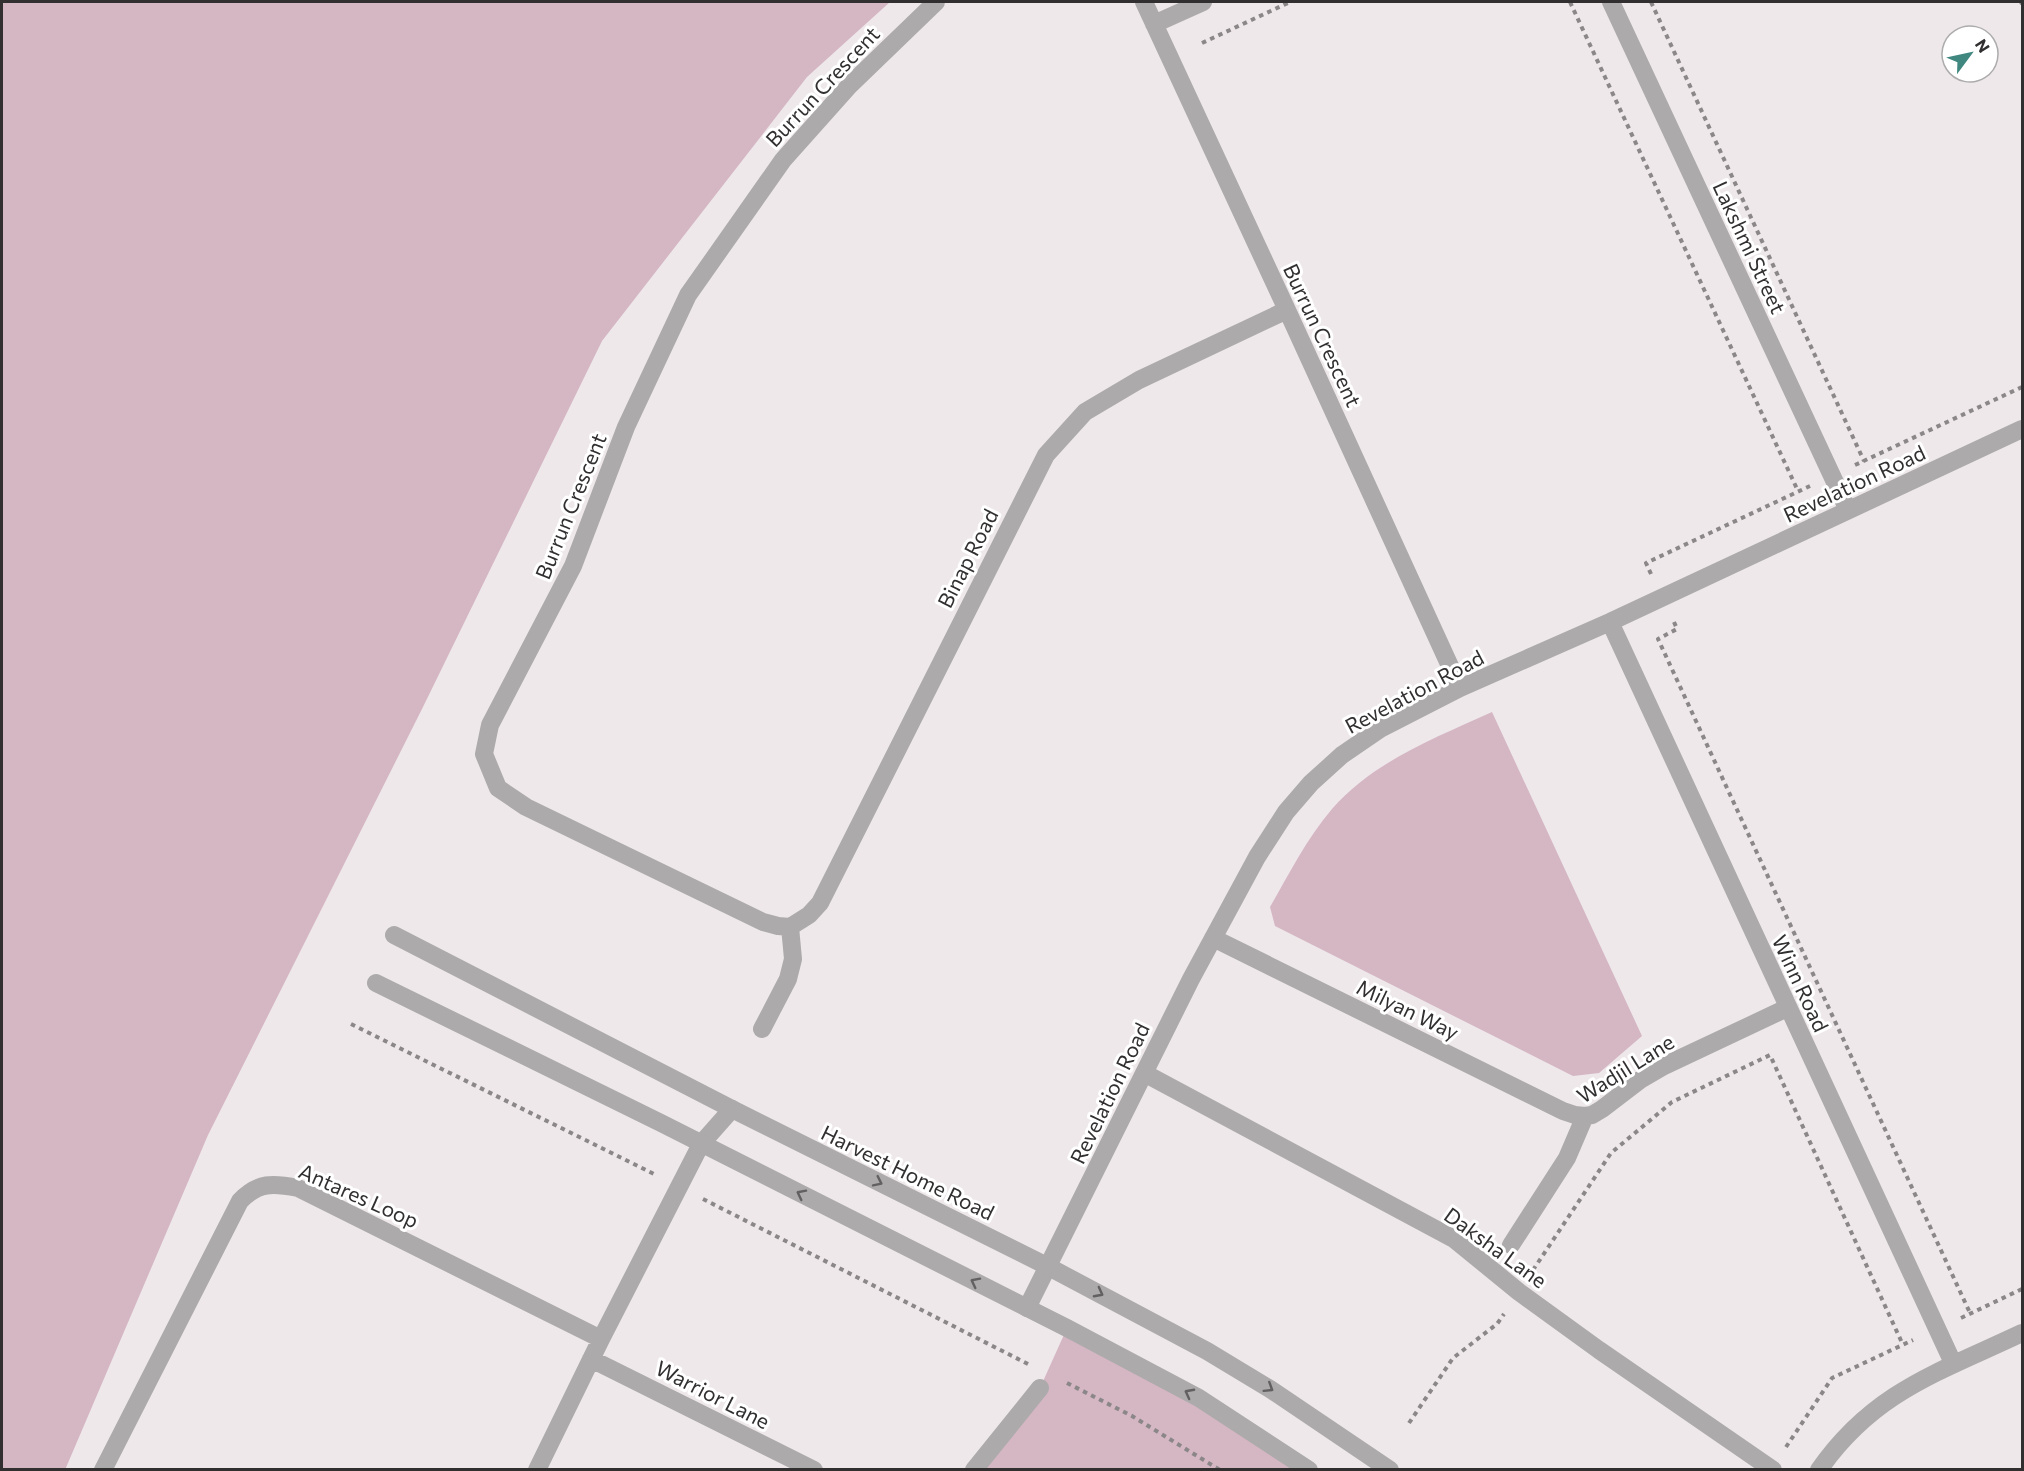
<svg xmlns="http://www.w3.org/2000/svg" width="2024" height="1471" viewBox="0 0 2024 1471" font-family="Commissioner,sans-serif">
<rect width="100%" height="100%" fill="#eee8eb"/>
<path fill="#d5b6c3" d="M2,2H890L807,77L602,341L422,709L208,1135L65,1470L2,1469Z
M1492,712L1642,1036L1599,1073L1573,1076L1275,926L1270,907C1289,874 1307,838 1332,809C1374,761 1435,738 1492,712Z
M1067,1328L1309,1470H973L1040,1388Z"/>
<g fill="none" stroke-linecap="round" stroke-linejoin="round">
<path stroke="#8b8789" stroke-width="4" stroke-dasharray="4.5 4.5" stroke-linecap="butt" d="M1570,2L1798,491
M1651,2L1864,461
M2021,2L2022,4
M1202,43L1290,2
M1855,465L2022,387
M1651,574L1646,563L1810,486
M1674,622L1677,629L1658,639L1970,1313
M351,1024L656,1175
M703,1199L1028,1364
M1533,1270L1611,1153L1672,1102L1770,1055L1903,1345
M1961,1318L2022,1289
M1067,1383L1132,1416L1220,1470
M1409,1423L1453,1358L1497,1324L1504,1314
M1786,1447L1832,1378L1913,1340"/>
<path stroke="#acaaab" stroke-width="18" d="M1144,2L1287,310L1460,688
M1611,2L1848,510
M1154,24L1203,2
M1610,622L1953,1363
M790,927L778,926L763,922L526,807L498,788L484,754L490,725L573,566L626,427L688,295L783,160L849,86L936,2
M790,927L809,915L820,903L1046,455L1085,412L1139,380L1287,310
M1213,938L1563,1111L1575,1115L1585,1116
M762,1029L788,979L793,959L790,927
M1144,1073L1454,1239L1519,1292L1599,1350L1773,1470
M1511,1245L1567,1158L1585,1116L1592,1115L1602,1109L1640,1080L1664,1066L1787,1008
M1027,1308L1191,979L1257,857L1286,812L1311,783L1342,755L1380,729L1460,688L1610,622L2022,429
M591,1359L814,1470
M103,1470L240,1201C258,1182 273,1183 298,1188L601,1339
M537,1470L601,1339L701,1144L732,1109
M974,1470L1040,1388
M1819,1470C1874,1391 1940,1372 2022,1333"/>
<path stroke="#acaaab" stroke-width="18" d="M394,935L732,1109L1047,1266L1207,1351L1270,1389L1390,1470
M376,983L661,1123L1067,1328L1199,1398L1309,1470"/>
</g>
<defs><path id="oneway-chevron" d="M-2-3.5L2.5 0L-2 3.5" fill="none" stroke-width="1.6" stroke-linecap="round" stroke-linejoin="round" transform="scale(1.5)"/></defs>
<g stroke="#626061">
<use href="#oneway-chevron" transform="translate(878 1182) rotate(26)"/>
<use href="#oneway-chevron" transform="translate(801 1194) rotate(-153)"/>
<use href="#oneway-chevron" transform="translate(975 1282) rotate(-153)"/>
<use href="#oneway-chevron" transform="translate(1099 1293) rotate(28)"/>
<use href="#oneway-chevron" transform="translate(1269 1388) rotate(32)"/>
<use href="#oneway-chevron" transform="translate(1189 1393) rotate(-152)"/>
</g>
<g text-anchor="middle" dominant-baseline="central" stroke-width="6" stroke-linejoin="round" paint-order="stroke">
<g font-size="21" fill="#312f30" stroke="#fff">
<text transform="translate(822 86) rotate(-47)">Burrun Crescent</text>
<text transform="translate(1750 247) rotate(65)">Lakshmi Street</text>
<text transform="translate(1323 335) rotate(65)">Burrun Crescent</text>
<text transform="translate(1854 483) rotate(-25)">Revelation Road</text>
<text transform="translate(570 506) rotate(-68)">Burrun Crescent</text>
<text transform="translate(967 558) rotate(-63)">Binap Road</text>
<text transform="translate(1414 691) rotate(-28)">Revelation Road</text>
<text transform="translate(1801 983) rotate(65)">Winn Road</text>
<text transform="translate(1408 1009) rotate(26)">Milyan Way</text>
<text transform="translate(1625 1068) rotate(-32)">Wadjil Lane</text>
<text transform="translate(1109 1093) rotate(-64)">Revelation Road</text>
<text transform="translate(908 1172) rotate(26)">Harvest Home Road</text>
<text transform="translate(359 1195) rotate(24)">Antares Loop</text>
<text transform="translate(1496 1247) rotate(36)">Daksha Lane</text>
<text transform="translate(713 1394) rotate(27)">Warrior Lane</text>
</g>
</g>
<rect width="2024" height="1471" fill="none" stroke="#312f30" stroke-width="6"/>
<g transform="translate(1970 54) rotate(57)"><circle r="28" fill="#ffffff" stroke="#adacac" stroke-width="1.5"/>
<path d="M0-4.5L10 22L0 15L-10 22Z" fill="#408780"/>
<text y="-9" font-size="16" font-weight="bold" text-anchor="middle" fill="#312f30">N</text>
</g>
</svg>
